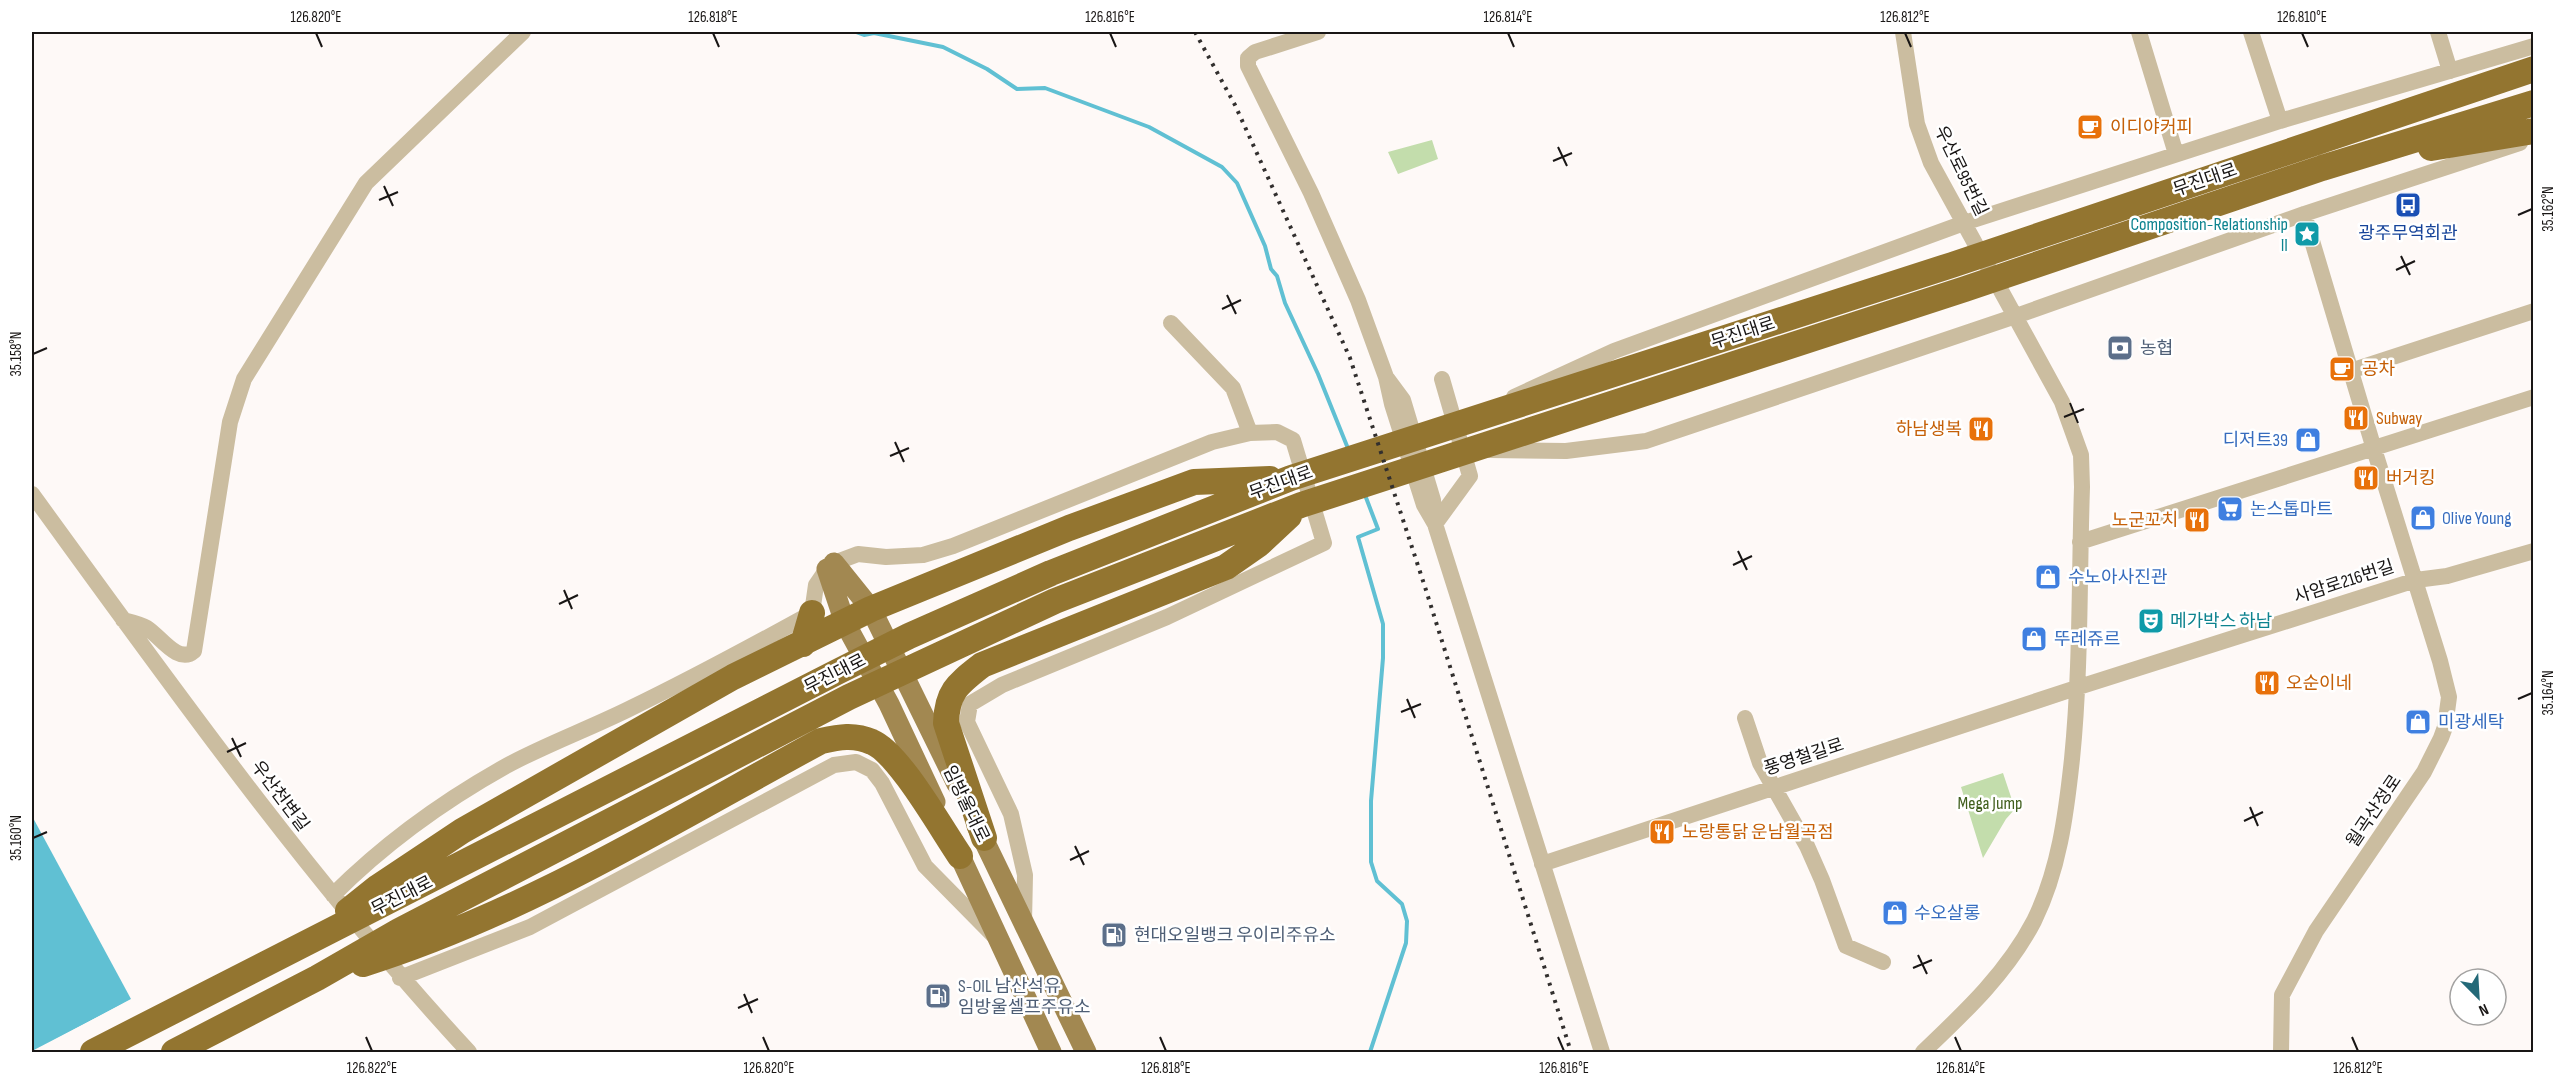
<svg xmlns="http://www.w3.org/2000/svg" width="2565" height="1084" viewBox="0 0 2565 1084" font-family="'Sofia Sans Condensed','Noto Sans KR',sans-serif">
<rect width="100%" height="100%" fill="#fef9f7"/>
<path fill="#c3ddac" d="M1432,140L1438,159L1398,174L1388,152Z
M2003,773L2015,809L2006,819L1983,858L1961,787Z"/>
<path fill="#60c0d3" d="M32,816L131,999L32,1052Z"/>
<path fill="#fef9f7" d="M134,998L176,1052H32V1051Z"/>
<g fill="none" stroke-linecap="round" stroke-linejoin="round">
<path stroke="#60c0d3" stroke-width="4" d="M856,32L864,35L874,33L943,47L987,69L1017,89L1045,88L1149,127L1222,167L1237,183L1265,246L1271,269L1277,276L1285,303L1318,374L1349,451
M1365,495L1378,529L1358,537L1383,624V658L1371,801V862L1377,881L1402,904L1407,921L1406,943L1370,1052"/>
<path stroke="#cbbda0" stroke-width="16" d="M1318,32L1255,52L1248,58V66L1311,193L1358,300L1386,377L1392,404L1424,505L1435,524L1433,500L1403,400L1386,377
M1903,32L1917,124L1931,163L2062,402L2081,455L2082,487C2079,578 2081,669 2072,759C2066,815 2059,870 2034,921C2007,973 1964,1013 1923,1052
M2139,32L2176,154
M2251,32L2280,121
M2438,32L2450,71
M2350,371L2534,311
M1442,379L1470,476L1435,524L1602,1052
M1514,397L1614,351L1964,223L2280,121L2534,46
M1489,450L1566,451L1646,441L2016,316L2304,214L2520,143
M32,494C171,685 308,878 469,1052
M2080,542L2534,397
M123,620C131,622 140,624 147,628C160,636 178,665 194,651L230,422L244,379L366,183L523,32
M1745,718L1760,763L1807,846L1822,880L1846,946L1883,962
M1542,864L2079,687L2416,580L2447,576L2534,551
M333,895C384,844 445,800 508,765C547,744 591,728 631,708C693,678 752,646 812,613L816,585L827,569L834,563L858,554L886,557L923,555L953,546L1212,442L1250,433L1233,388L1171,323
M1024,922L1025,875L1011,814L967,722L970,704L1002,685L1167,617L1324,543L1293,440L1277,432L1250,433
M400,978L530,927L834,765L856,762L872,770L882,783L925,866L993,935
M2281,1052L2282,995L2316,931L2424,772L2441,738L2445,727L2449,697L2440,661L2374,449L2304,214"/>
<path stroke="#a28851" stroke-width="21" d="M834,563L871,609L957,784
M827,569L845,623L889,704L935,802
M977,826L1086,1052
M953,841L1051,1052"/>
<path stroke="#937530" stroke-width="26" d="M2431,148L2534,131
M803,644L812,613
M984,838L946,723C947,691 958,684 982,665L1226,567L1259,544L1289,516
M348,911L378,887L462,831L733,677L871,609L1069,528L1194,482L1270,479
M363,964C526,913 673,821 821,741C839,737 854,734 872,742C899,753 942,830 960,856
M93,1052L837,672L909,636L1051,573L1291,478L1952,265L2534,69
M174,1052L317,978L399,931L849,697L1055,601L1301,505L1965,289L2322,168L2534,103"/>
<path stroke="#322f2e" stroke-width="4" stroke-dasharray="3 6" stroke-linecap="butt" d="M1195,32L1235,105L1350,358L1425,587L1571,1052"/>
</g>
<path fill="none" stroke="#191615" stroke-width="2" d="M316,33L322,47M713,33L719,47M1110,33L1116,47M1508,33L1514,47M1905,33L1911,47M2302,33L2308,47M1558,147L1567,166M1553,161L1572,153M384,186L393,206M379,200L398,192M2518,215L2532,209M2401,256L2410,275M2396,270L2415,261M1227,295L1236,314M1222,309L1241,300M33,354L47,348M2070,403L2078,423M2064,417L2084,409M895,442L904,462M890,456L909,448M1738,551L1747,570M1733,565L1752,556M564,590L572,609M559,604L578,595M1407,699L1415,718M2518,699L2532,693M1401,712L1421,704M232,738L241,757M227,752L246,743M2250,807L2258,826M2244,821L2263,812M33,838L47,832M1075,846L1084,865M1070,860L1089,851M1918,955L1927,974M1913,968L1932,960M744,994L752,1013M738,1008L758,999M366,1037L372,1051M763,1037L769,1051M1160,1037L1166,1051M1558,1037L1564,1051M1955,1037L1961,1051M2352,1037L2358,1051"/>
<defs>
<g id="cafe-square" transform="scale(1.35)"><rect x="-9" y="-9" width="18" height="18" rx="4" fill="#e8710a" stroke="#fff"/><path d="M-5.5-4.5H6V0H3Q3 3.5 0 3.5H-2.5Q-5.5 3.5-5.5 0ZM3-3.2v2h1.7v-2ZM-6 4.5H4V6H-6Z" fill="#fff"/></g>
<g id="bus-square" transform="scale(1.35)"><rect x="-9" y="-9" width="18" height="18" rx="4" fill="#1a4fb4" stroke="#fff"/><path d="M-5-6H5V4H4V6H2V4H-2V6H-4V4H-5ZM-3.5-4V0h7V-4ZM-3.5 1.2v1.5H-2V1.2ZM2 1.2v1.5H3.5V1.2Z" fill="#fff"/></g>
<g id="sight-square" transform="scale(1.35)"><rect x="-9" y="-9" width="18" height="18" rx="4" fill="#0f9aa8" stroke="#fff"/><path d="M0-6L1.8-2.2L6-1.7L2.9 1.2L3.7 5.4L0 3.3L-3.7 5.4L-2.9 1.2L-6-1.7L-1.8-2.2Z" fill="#fff"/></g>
<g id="bank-square" transform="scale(1.35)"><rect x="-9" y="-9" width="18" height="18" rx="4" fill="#5c6f8a" stroke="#fff"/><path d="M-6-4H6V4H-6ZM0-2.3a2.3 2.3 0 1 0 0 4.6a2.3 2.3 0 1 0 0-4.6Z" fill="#fff"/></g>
<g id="restaurant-square" transform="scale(1.35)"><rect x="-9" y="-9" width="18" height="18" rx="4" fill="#e8710a" stroke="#fff"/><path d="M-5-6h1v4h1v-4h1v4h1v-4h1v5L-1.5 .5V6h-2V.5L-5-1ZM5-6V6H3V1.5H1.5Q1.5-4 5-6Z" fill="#fff"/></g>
<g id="shop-square" transform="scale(1.35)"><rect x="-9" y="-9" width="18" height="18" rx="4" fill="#3f7fe0" stroke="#fff"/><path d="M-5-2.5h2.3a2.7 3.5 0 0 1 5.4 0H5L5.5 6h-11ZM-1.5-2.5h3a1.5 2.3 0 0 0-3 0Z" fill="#fff"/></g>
<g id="supermarket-square" transform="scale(1.35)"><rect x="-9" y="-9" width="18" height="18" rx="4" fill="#3f7fe0" stroke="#fff"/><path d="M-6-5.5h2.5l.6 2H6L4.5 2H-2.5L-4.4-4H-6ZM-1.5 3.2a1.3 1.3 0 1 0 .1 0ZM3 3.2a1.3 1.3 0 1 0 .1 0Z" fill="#fff"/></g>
<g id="theatre-square" transform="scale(1.35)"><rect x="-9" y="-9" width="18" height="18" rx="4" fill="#0f9aa8" stroke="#fff"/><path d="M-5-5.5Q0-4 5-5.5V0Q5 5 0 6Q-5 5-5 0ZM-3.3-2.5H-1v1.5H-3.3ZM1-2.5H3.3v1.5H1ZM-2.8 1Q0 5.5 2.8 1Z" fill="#fff"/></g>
<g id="fuel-square" transform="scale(1.35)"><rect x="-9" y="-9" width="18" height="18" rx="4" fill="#5c6f8a" stroke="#fff"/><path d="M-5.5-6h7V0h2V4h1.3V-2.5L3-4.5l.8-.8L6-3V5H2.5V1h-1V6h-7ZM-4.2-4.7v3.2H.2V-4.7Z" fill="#fff"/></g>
</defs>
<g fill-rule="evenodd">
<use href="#cafe-square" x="2090" y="127"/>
<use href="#bus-square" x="2408" y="205"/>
<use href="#sight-square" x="2307" y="234"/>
<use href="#bank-square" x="2120" y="348"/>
<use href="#cafe-square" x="2342" y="369"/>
<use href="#restaurant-square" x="2356" y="418"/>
<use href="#restaurant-square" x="1981" y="429"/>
<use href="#shop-square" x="2308" y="440"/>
<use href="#restaurant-square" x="2366" y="478"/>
<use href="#supermarket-square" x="2230" y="509"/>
<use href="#shop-square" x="2423" y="518"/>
<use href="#restaurant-square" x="2197" y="520"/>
<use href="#shop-square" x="2048" y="577"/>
<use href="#theatre-square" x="2151" y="621"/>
<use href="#shop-square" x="2034" y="639"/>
<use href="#restaurant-square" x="2267" y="683"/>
<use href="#shop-square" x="2418" y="722"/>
<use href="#restaurant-square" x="1662" y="832"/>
<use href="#shop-square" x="1895" y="913"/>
<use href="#fuel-square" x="1114" y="935"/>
<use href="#fuel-square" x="938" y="996"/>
</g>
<g text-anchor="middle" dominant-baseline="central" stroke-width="5" stroke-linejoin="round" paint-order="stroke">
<g font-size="18" fill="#c56008" stroke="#fff" text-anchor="start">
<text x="2110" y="127">이디야커피</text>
<text x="2362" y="369">공차</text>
<text x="2376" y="418">Subway</text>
<text x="1962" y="429" text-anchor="end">하남생복</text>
<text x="2386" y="478">버거킹</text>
<text x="2178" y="520" text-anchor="end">노군꼬치</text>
<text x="2286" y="683">오순이네</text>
<text x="1682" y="832">노랑통닭 운남월곡점</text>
</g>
<g font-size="18" fill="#191615" stroke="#fff">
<text transform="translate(1961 171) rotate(64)">우산로95번길</text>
<text transform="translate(2205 180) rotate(-19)">무진대로</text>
<text transform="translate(1743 333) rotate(-18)">무진대로</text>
<text transform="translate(1281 483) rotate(-20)">무진대로</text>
<text transform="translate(2344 582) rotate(-18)">사암로216번길</text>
<text transform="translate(835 674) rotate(-27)">무진대로</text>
<text transform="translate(1804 757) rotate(-18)">풍영철길로</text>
<text transform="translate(280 796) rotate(53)">우산천변길</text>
<text transform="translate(966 804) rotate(64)">임방울대로</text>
<text transform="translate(2374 811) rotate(-56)">월곡산정로</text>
<text transform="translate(402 896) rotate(-27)">무진대로</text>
</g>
<g font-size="18" fill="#0d838f" stroke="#fff" text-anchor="end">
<text x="2288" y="224">Composition-Relationship<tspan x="2288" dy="21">II</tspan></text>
<text x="2170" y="621" text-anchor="start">메가박스 하남</text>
</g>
<g font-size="18" fill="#164399" stroke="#fff">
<text x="2408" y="233">광주무역회관</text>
</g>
<g font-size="18" fill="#4e5e75" stroke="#fff" text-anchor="start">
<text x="2140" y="348">농협</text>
<text x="1134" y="935">현대오일뱅크 우이리주유소</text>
<text x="958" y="986">S-OIL 남산석유<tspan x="958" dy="21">임방울셀프주유소</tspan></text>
</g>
<g font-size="18" fill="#366cbe" stroke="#fff" text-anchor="start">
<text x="2288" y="440" text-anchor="end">디저트39</text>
<text x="2250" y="509">논스톱마트</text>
<text x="2442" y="518">Olive Young</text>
<text x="2068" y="577">수노아사진관</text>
<text x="2054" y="639">뚜레쥬르</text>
<text x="2438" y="722">미광세탁</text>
<text x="1914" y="913">수오살롱</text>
</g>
<g font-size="18" fill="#405e1c" stroke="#fff">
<text x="1990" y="803">Mega Jump</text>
</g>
</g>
<rect width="2565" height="1084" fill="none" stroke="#ffffff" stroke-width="66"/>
<g transform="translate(2478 997) rotate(156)"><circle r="28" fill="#ffffff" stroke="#a3a2a1" stroke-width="1.5"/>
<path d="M0-4.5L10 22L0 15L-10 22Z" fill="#236978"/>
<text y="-9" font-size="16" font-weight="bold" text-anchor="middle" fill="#191615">N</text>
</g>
<rect x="33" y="33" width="2499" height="1018" fill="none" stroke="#191615" stroke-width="2"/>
<g font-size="15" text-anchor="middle" fill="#191615">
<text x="316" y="22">126.820°E</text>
<text x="713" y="22">126.818°E</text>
<text x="1110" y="22">126.816°E</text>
<text x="1508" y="22">126.814°E</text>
<text x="1905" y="22">126.812°E</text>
<text x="2302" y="22">126.810°E</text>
<text transform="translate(2548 209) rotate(-90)" y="5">35.162°N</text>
<text transform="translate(16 354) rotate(-90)" y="5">35.158°N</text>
<text transform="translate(2548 693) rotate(-90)" y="5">35.164°N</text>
<text transform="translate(16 838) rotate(-90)" y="5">35.160°N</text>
<text x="372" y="1073">126.822°E</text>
<text x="769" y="1073">126.820°E</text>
<text x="1166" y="1073">126.818°E</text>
<text x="1564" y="1073">126.816°E</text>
<text x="1961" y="1073">126.814°E</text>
<text x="2358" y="1073">126.812°E</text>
</g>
</svg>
